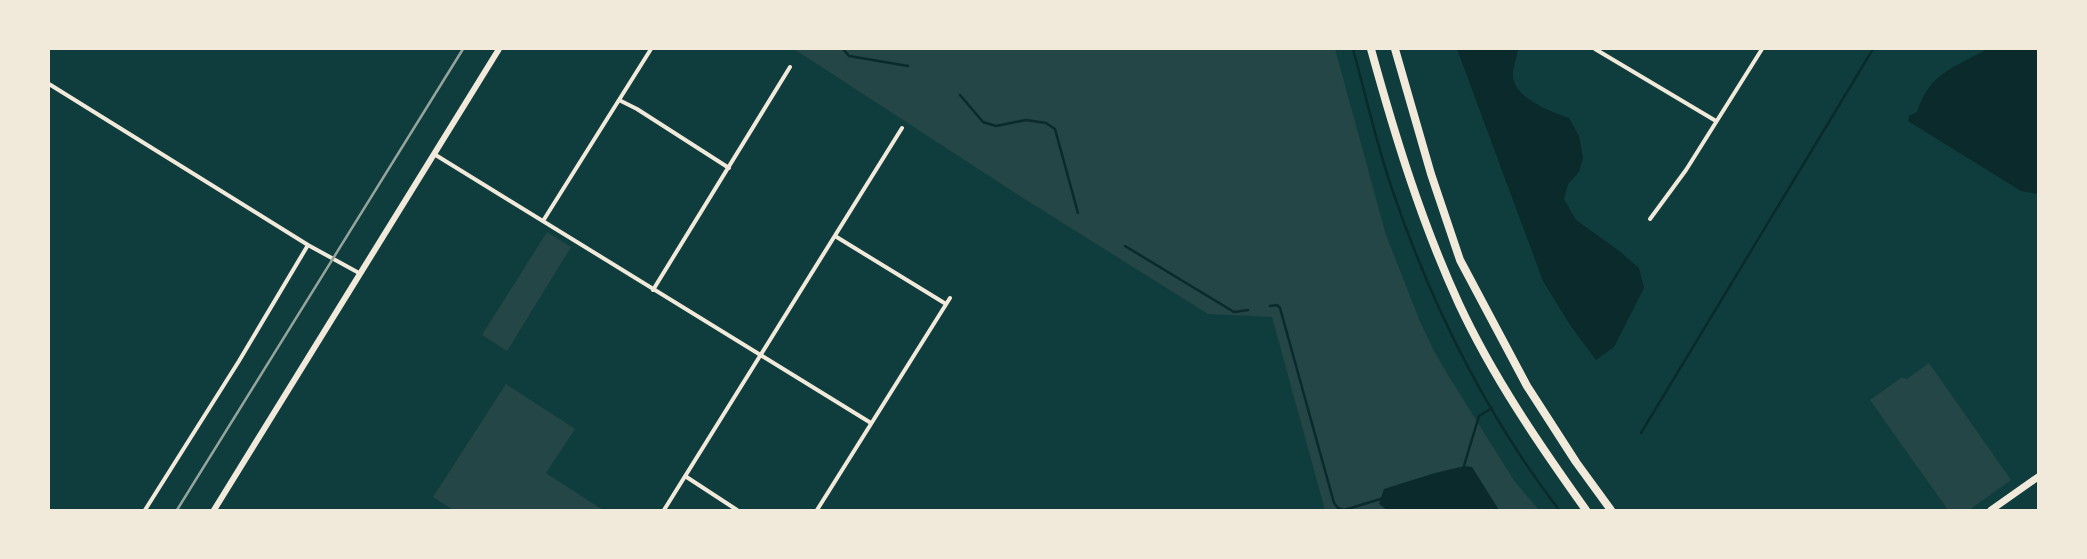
<svg xmlns="http://www.w3.org/2000/svg" width="2087" height="559" viewBox="0 0 2087 559" font-family="Barlow,sans-serif">
<rect width="100%" height="100%" fill="#0f3d3e"/>
<path fill="#244646" d="M794,49H1335L1386,235L1419,319L1434,351L1451,380L1515,482L1539,510H1325L1272,317L1208,314L1023,198Z
M547,232L571,247L507,351L482,335Z
M1929,363L2011,480L1969,510H1948L1870,400L1901,378L1907,379Z
M506,384L575,429L546,473L603,510H453L433,497Z"/>
<path fill="#0a2a2b" d="M1457,49H1518C1517,58 1512,68 1513,77C1515,98 1551,112 1569,118L1579,136L1583,158L1579,172L1568,184L1564,199L1576,220L1618,250L1639,268L1644,288L1614,347L1596,360L1570,325L1543,281Z
M1987,49H2038V194L2021,191L1908,121L1909,116L1917,112C1929,73 1954,68 1987,49Z
M1465,466L1472,467L1499,510H1387L1379,504L1384,489L1435,473Z"/>
<g fill="none" stroke-linecap="round" stroke-linejoin="round">
<path stroke="#0a2a2b" stroke-width="2.5" d="M843,49L849,56L908,66
M1353,49C1366,96 1376,143 1392,189C1431,304 1485,413 1559,510
M960,95L983,122L996,126L1026,120L1046,123L1055,129L1078,213
M1125,246L1234,312L1248,310
M1270,306L1277,305L1280,308L1334,503L1338,508L1344,510L1384,498
M1641,433L1873,49
M1463,469L1479,416L1492,408"/>
<path stroke="#f1e9da" stroke-width="4" d="M1595,49L1716,121
M49,84L308,245L359,273
M619,100L637,109L729,168
M434,154L871,423
M1650,219L1686,170L1762,49
M543,221L651,49
M835,236L946,304
M653,290L790,67
M685,476L737,510
M145,510L239,361L308,245
M664,510L902,128
M817,510L950,298"/>
<path stroke="#f1e9da" stroke-width="6" d="M214,510L499,49"/>
<path stroke="#f1e9da" stroke-width="7" d="M1991,510L2038,477"/>
<path stroke="#f1e9da" stroke-width="8" d="M1371,49C1395,136 1421,221 1459,304C1493,377 1539,444 1586,510
M1395,49L1431,174L1460,260L1527,386L1576,462L1611,510"/>
<path stroke="#97a49c" stroke-width="2.5" d="M177,510L463,49"/>
</g>
<rect width="2087" height="559" fill="none" stroke="#f1e9da" stroke-width="100"/>
</svg>
